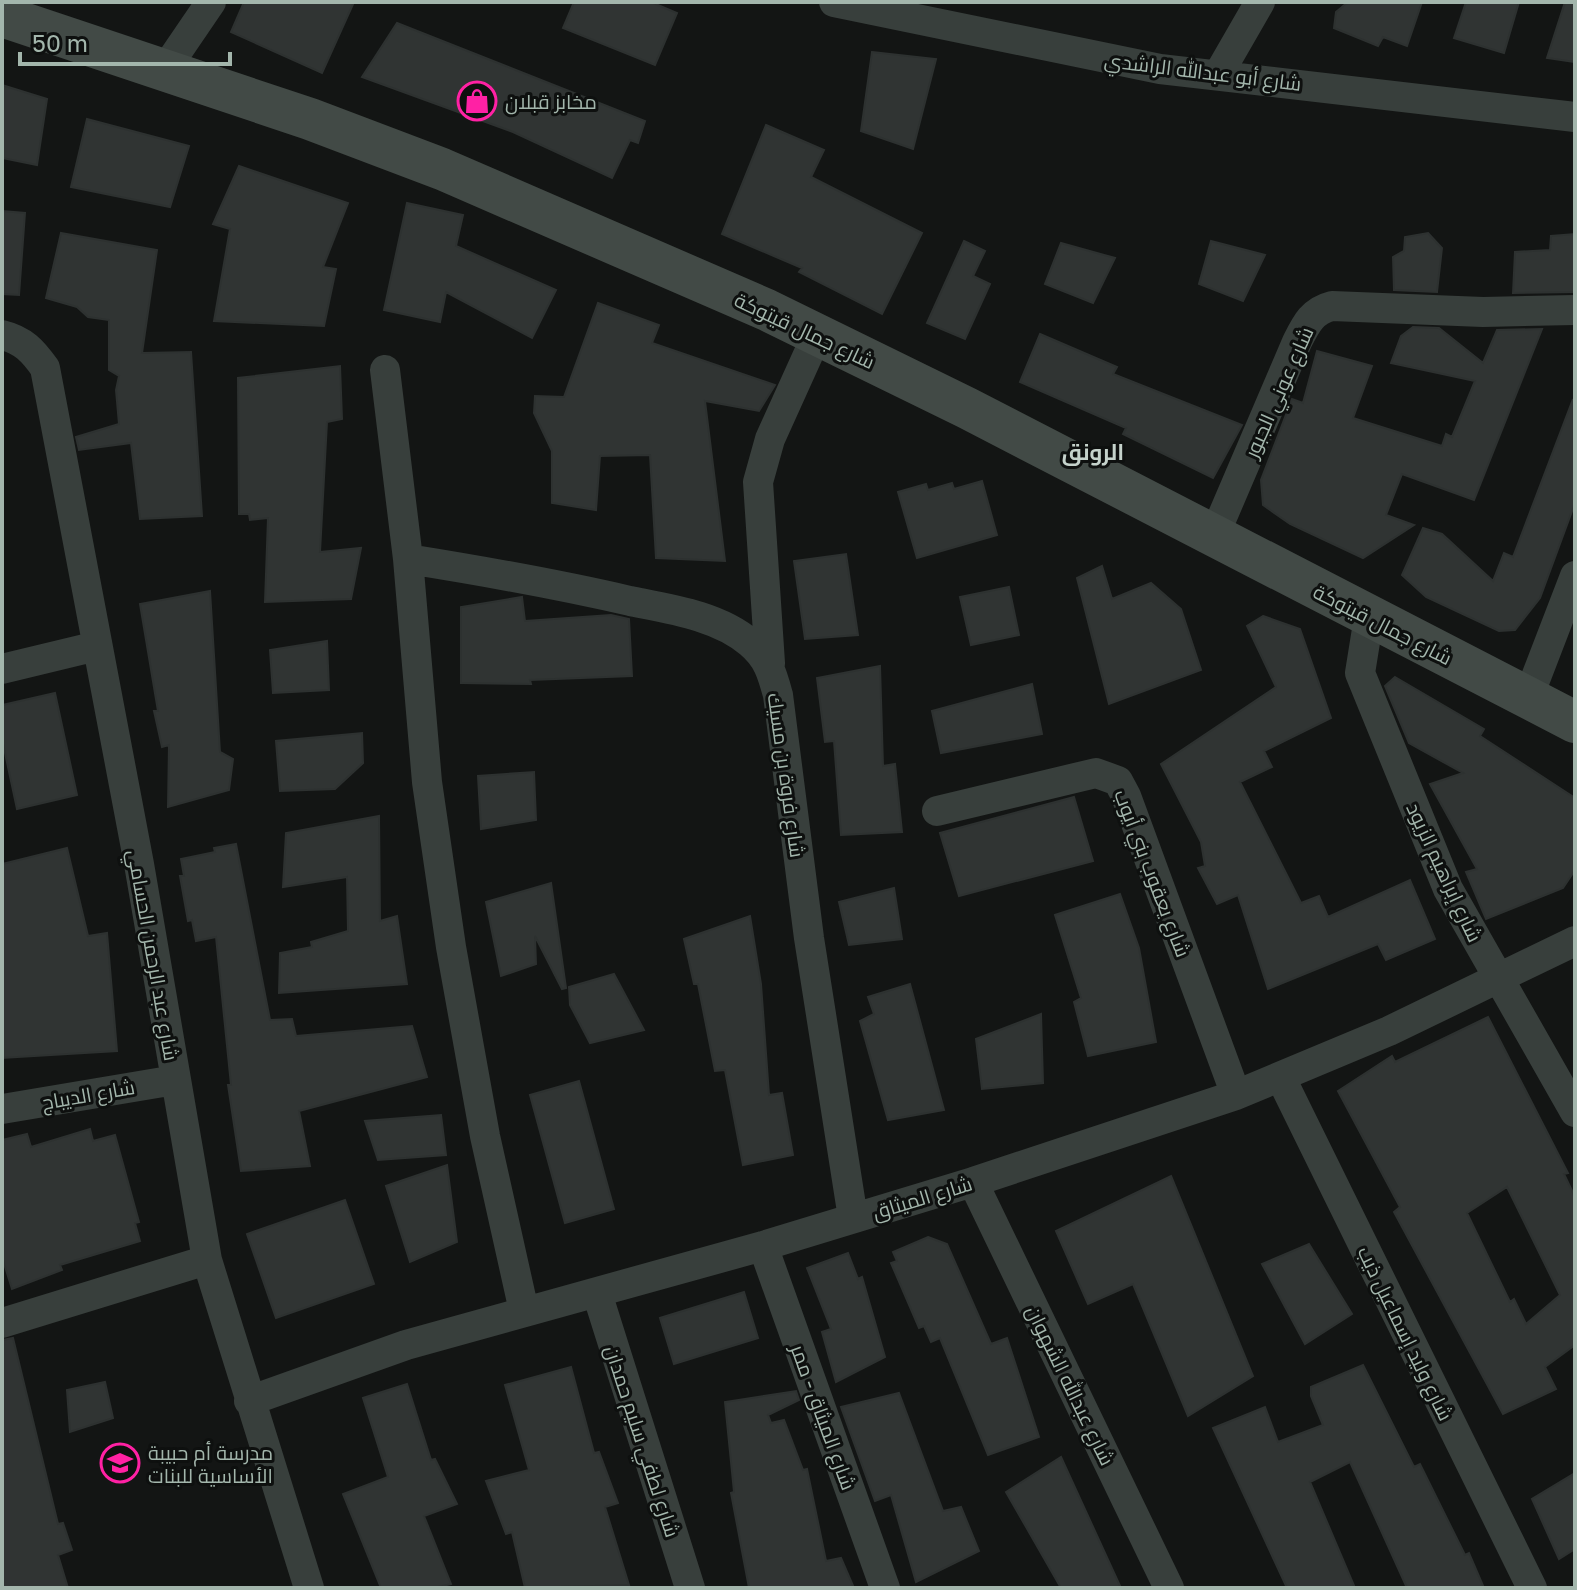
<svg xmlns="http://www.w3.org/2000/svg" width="1577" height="1590" viewBox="0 0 1577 1590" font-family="'Golos Text',Cairo,sans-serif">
<rect width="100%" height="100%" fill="#131514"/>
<path fill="#303433" stroke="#2d3130" stroke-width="2" fill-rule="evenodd" d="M244,2H354L322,73L231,32Z
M574,2H651L677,13L655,65L563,28Z
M1348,2H1422L1407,46L1383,37L1378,46L1334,28L1336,12Z
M1466,2H1519L1504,53L1454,38Z
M1565,2H1575V62L1547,58Z
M397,23L645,121L638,143L630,140L612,178L513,132L362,77Z
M872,52L936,59L913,149L861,131Z
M2,85L47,99L37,165L2,158Z
M87,119L189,146L170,207L71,187Z
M766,125L824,150L811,177L922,233L882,314L799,272L802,268L722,234Z
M239,166L348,203L323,267L336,269L324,326L214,321L230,229L213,224Z
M407,203L463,215L456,246L556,290L532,338L446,292L440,322L384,310Z
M2,211L25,213L19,295L2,294Z
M61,233L157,250L142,353L191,352L202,516L140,519L131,443L79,450L76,437L119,424L116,390L119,376L109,370V320L88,317L77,307L46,298Z
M1428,233L1442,248L1437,292L1394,290L1393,257L1404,251L1405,237Z
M1575,234V292L1513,293L1515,252L1550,250L1551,236Z
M964,241L985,251L973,276L990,284L965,339L927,323Z
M1211,241L1265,255L1243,301L1199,284Z
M1061,243L1115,258L1093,303L1045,284Z
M598,303L659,325L652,343L775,385L759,411L705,401L725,561L656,558L650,455L600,456L596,510L552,503V451L534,413L535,396L564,397Z
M1413,327L1439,328L1483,363L1497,330L1542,329L1474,500L1402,474L1386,515L1414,525L1363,558L1290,524L1263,505L1261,480L1292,399L1303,403L1317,351L1372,366L1353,418L1442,446L1446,434L1452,437L1475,381L1391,363L1401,336Z
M1040,334L1117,367L1113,374L1242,425L1213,478L1123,434L1126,428L1020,382Z
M340,366L342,419L327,422L320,552L361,548L351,599L265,602L268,518L250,520L249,514H239L238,378Z
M1573,399L1575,503L1540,598L1515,630L1499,631L1426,597L1402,575L1423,528L1442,534L1493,581L1504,553L1513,557Z
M982,481L997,535L917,558L898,492L926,484L928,490L952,483L954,489Z
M846,554L858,635L805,639L794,561Z
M1102,566L1112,599L1151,583L1181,609L1201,670L1109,704L1077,578Z
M1009,587L1019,635L971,645L960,597Z
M210,591L220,752L233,759L229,790L168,807L169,745L162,747L154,711H158L140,604Z
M522,597L525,621L611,615L629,619L632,676L530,680L531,684L461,683V607Z
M1263,616L1300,629L1331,718L1264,751L1272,767L1240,782L1301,903L1319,896L1328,917L1410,880L1435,939L1386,960L1378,944L1268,989L1238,895L1217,904L1198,868L1205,866L1201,842L1161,764L1276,687L1247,626Z
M327,641L329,690L273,693L270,650Z
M880,666L883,766L895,764L902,832L841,835L834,741L825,742L817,678Z
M1395,677L1484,729L1480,736L1575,798V870L1563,888L1486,919L1466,872L1477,869L1430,784L1463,773L1409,743L1385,686Z
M1032,684L1042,734L941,753L932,711Z
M55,693L77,795L17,809L2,739V705Z
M362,733L363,763L335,789L280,791L276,741Z
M534,772L536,820L481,829L478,776Z
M1074,797L1093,861L959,896L940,833Z
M379,816L380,921L397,916L407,984L279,993L280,953L312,947L311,942L348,931L347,877L283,887L286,833Z
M236,844L270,1020L292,1019L296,1036L412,1026L427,1077L299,1111L310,1166L241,1171L228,1085H231L216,937L196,941L192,920L188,921L180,876H184L181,859L215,852L214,848Z
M67,848L88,936L107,933L117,1051L2,1058V864Z
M551,883L566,988L562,989L535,936L536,964L501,976L486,902Z
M894,888L902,939L849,945L839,902Z
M1120,894L1139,948L1156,1042L1088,1056L1074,1002L1081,998L1055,915Z
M750,916L761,984L769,1095L782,1093L793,1155L743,1165L725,1070L715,1071L698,984H694L684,939Z
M614,974L644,1030L590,1043L570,1005L569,987Z
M910,984L944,1110L888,1120L860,1021L874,1014L868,997Z
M1041,1014L1043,1083L982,1089L976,1039Z
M1488,1017L1568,1173L1564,1174L1575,1197V1345L1545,1367L1556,1389L1503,1414L1394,1212L1400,1207L1338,1091L1392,1056L1395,1062ZM1507,1187L1560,1295L1526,1324L1514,1299L1510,1302L1467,1213Z
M579,1081L614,1209L565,1223L530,1095Z
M441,1115L446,1155L378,1160L365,1121Z
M90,1129L93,1141L115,1135L139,1222L135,1223L140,1241L60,1265L62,1270L12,1289L2,1257V1140L27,1134L31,1147Z
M447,1165L457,1242L410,1262L386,1186Z
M1171,1176L1253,1376L1188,1416L1133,1284L1088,1304L1056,1231Z
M345,1200L374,1284L276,1318L247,1234Z
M928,1237L947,1244L991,1344L1007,1338L1039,1437L988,1455L940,1338L931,1342L924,1326L919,1328L891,1263L897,1261L893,1252Z
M1309,1244L1352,1314L1305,1344L1262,1264Z
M848,1253L858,1279L862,1277L885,1357L836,1382L822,1332L831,1329L807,1268Z
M744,1292L758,1338L674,1364L660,1318Z
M13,1338L58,1524L63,1523L72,1550L58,1555L68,1588H2V1340Z
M1363,1365L1414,1467L1420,1464L1465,1555L1469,1553L1484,1588H1407L1350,1462L1310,1482L1355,1588H1287L1213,1428L1265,1407L1278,1442L1323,1425L1311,1396V1387Z
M571,1367L594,1453L599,1452L618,1503L605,1507L629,1585L525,1588L512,1532L506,1534L486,1481L529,1470L505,1385Z
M105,1382L113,1418L70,1432L67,1390Z
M407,1384L431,1460L435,1459L457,1504L424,1516L451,1584L434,1588H381L343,1494L388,1477L363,1398Z
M796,1391L799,1400L768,1415L771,1423L784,1420L803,1470L807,1469L826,1561L841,1558L854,1588H749L731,1493L734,1492L725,1402Z
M899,1393L943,1511L961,1507L979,1551L916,1582L891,1495L875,1501L841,1407Z
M1061,1457L1121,1588H1061L1006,1492Z
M1575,1473V1549L1559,1559L1532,1499Z"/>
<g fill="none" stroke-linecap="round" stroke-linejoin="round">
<path stroke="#383f3c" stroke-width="30" d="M834,2L1160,69L1575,117
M164,71L211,2
M1218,75L1260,2
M2,335C23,340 33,351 45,368L139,864L207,1260L309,1588
M385,370L408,559L427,782L451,947L485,1136L524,1311
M1214,536L1297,342C1306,324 1312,311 1332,306L1483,312L1575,310
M408,559C483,571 557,584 630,601C670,609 719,616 750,643C768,658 772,673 778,695L809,938L853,1218
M1369,617L1360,673L1448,889L1575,1112
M770,663L758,482L770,439L817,335
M2,669L97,646
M1528,698L1575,576
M937,811L1096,773L1118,781L1126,796L1236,1095
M1281,1078L1532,1588
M2,1109L175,1080
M973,1182L1169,1588
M763,1246L885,1588
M597,1293L690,1588
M2,1323L207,1260
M249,1401L406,1345L763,1246L973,1182L1236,1095L1389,1031L1575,941"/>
<path stroke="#424a46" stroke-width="42" d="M2,16L310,119L442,169L767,310L967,408L1575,722"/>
</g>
<defs>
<g id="shop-ring" transform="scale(2)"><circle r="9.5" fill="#0e100f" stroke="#ff21a4" stroke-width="1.5"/><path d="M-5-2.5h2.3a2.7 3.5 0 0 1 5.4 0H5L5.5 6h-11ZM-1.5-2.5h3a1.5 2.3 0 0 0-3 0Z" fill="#ff21a4"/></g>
<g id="school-ring" transform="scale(2)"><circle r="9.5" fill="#0e100f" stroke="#ff21a4" stroke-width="1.5"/><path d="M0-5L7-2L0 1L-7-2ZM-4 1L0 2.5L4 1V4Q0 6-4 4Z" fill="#ff21a4"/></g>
</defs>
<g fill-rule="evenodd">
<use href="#shop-ring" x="477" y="101"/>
<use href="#school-ring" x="120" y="1463"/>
</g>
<g text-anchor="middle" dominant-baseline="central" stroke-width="6" stroke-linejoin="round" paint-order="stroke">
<g font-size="20" fill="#a3b6ac" stroke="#0e100f">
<text transform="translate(1203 71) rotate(7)">شارع أبو عبدالله الراشدي</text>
<text transform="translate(805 330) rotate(25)">شارع جمال قيتوكة</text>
<text transform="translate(1278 392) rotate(-66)">شارع عوني الجبور</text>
<text transform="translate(1383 624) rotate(27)">شارع جمال قيتوكة</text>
<text transform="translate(787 775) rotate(82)">شارع فروة بن مسيك</text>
<text transform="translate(1445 872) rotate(65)">شارع إبراهيم الزيود</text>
<text transform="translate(1153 873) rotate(69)">شارع يعقوب بني أيوب</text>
<text transform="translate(154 955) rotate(80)">شارع عبد الرحمن الحسامي</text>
<text transform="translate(88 1094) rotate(-10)">شارع الديباج</text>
<text transform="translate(922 1197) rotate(-17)">شارع الميثاق</text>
<text transform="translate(1406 1333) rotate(64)">شارع وليد إسماعيل ذيب</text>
<text transform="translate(1071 1385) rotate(64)">شارع عبدالله الشهوان</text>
<text transform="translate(824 1417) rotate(70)">شارع الميثاق - ممر</text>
<text transform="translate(643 1441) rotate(72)">شارع لطفي سليم حمدان</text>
</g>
<g font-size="20" fill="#a3b6ac" stroke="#0e100f" text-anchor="start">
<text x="505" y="101">مخابز قبلان</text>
<text x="148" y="1452">مدرسة أم حبيبة<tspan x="148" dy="23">الأساسية للبنات</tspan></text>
</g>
<g font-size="22" font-weight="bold" fill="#c5d2cb" stroke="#0e100f">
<text x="1093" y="451">الرونق</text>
</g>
</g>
<rect width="1577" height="1590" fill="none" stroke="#a3b6ac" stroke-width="8"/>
<path d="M20 52v12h210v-12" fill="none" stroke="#a3b6ac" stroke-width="4"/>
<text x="32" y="52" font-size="24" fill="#a3b6ac" stroke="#0e100f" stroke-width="6" paint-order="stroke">50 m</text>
</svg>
